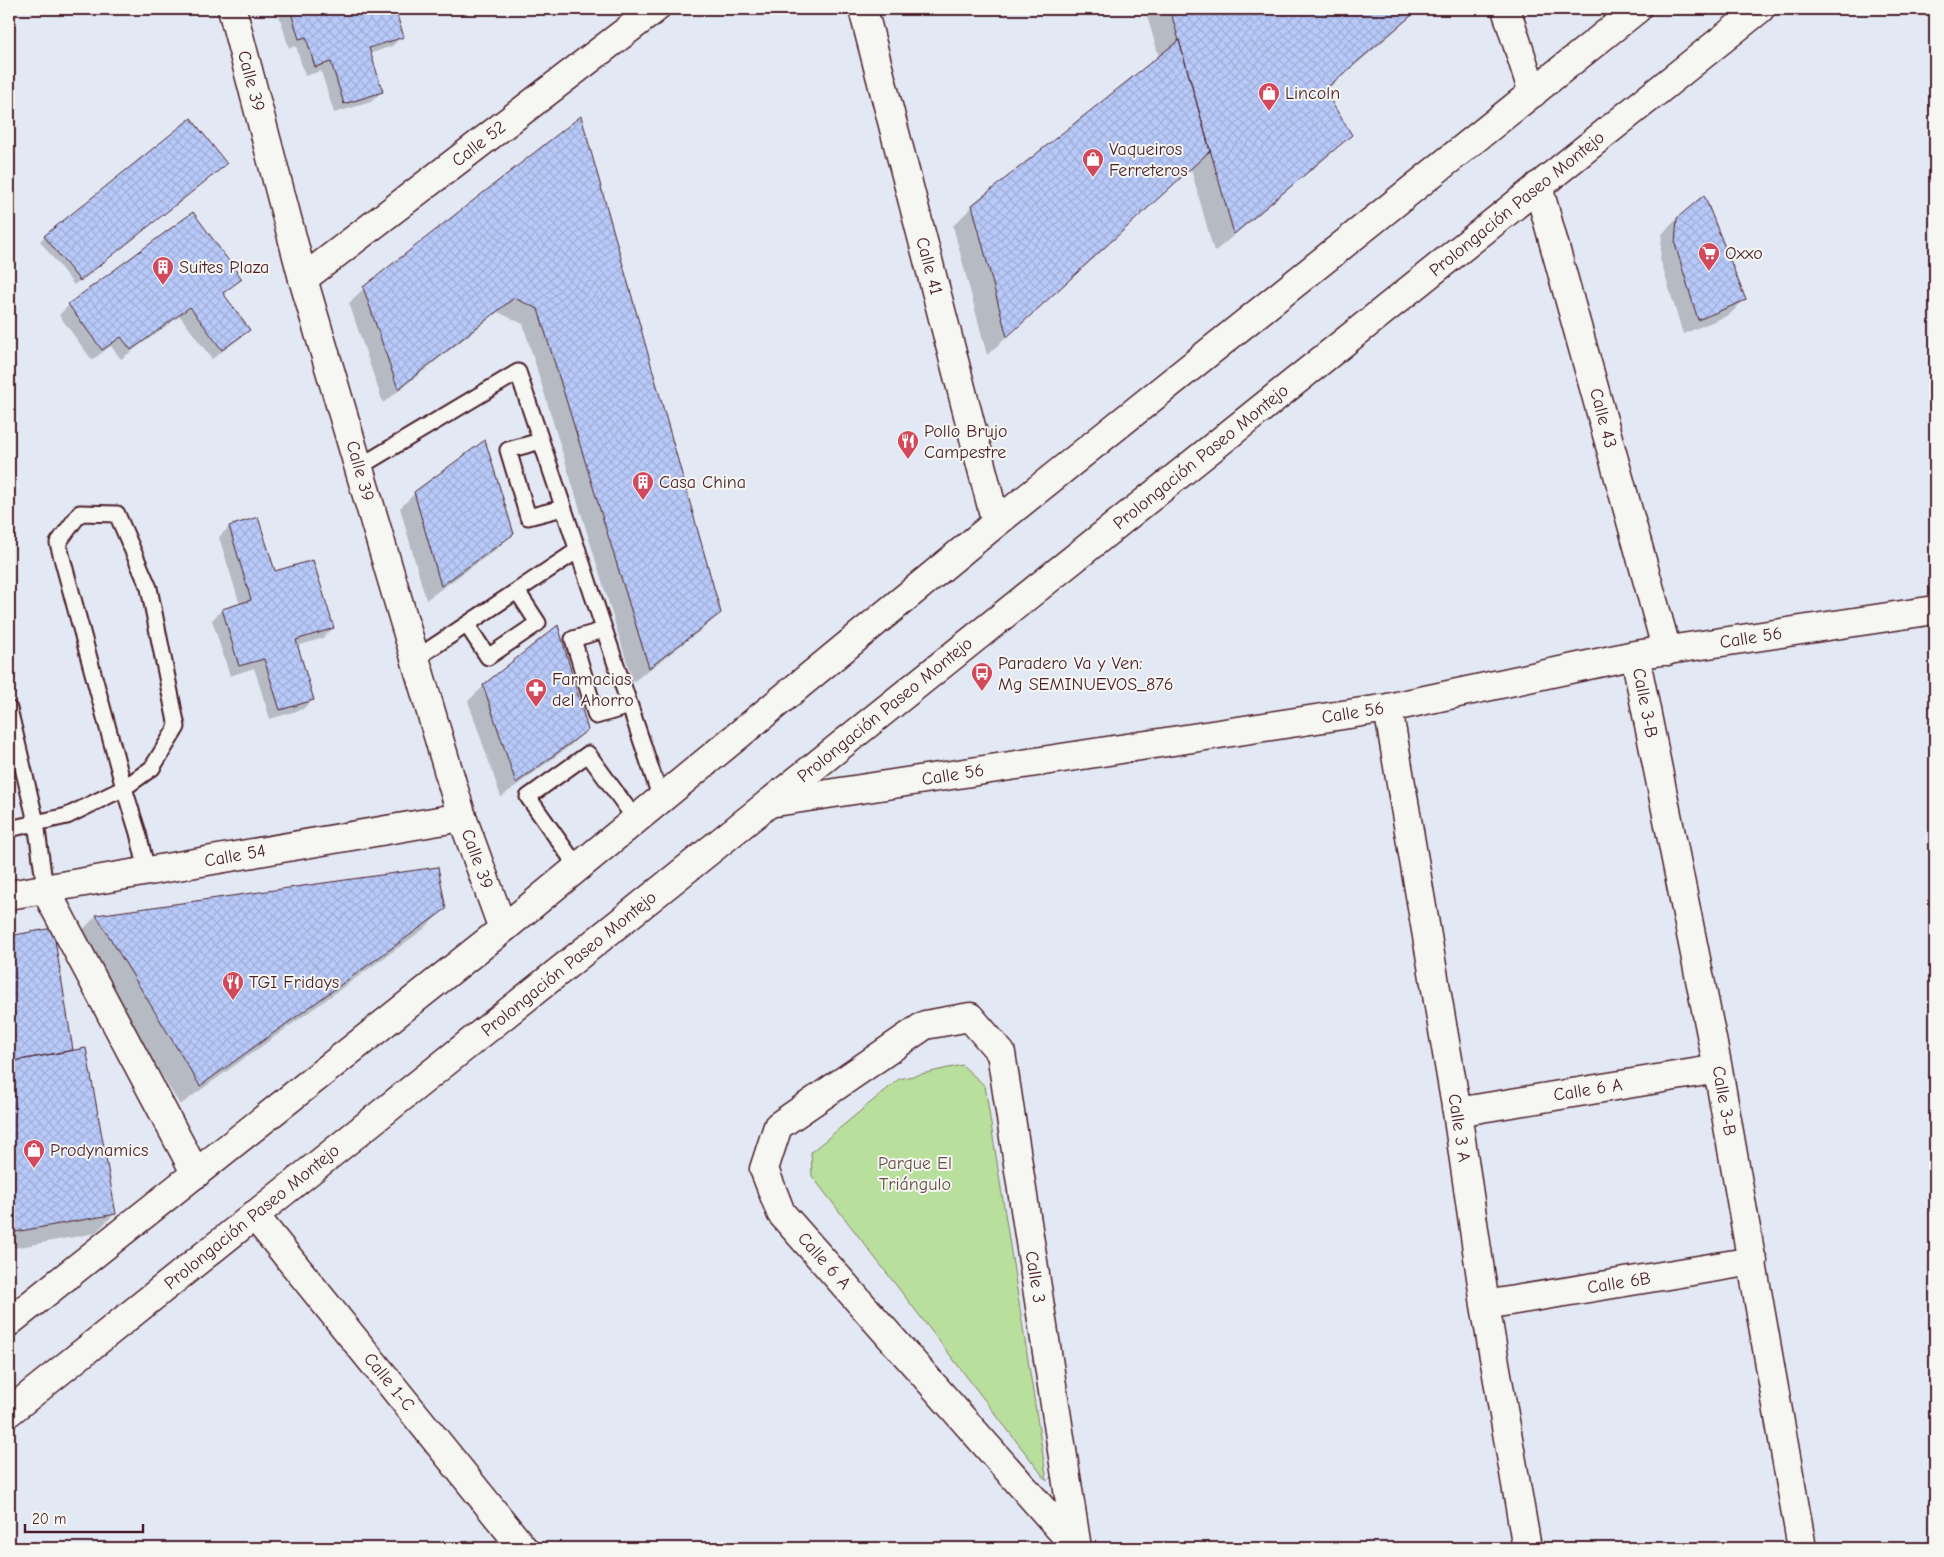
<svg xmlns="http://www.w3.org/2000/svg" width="1944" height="1557" viewBox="0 0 1944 1557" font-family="'Comic Neue',sans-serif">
<defs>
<pattern id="building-cross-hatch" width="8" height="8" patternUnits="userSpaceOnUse" patternTransform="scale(1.25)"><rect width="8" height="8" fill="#b8cafa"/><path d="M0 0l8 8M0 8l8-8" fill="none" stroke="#a0add6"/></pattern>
</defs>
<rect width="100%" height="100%" fill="#e3e9f4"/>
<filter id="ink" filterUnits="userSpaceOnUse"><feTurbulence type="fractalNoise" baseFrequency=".02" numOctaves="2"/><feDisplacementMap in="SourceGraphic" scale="10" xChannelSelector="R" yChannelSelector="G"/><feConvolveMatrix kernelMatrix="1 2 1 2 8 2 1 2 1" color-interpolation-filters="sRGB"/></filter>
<g filter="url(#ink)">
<path fill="#b8df9b" stroke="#817f63" d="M962,1065L985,1086L1047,1481L812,1176L811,1152L899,1079Z"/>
<path fill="#0003" d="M277,9H394L402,36L392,46L369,54L381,92L371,102L334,113L321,71L305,76L296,46L289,48Z
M1145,9H1420L1324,92L1350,135L1330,154L1214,252L1191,169L987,355L953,226L973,206L1159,57Z
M580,118L720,613L704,628L633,682L523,324L498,312L383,403L349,303L364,288Z
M226,164L74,285L40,241L44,237Z
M1677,219L1744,300L1729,315L1683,334L1660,259L1662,234Z
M240,279L223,294L249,329L239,339L212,359L180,316L121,359L111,346L92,360L59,315L69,305Z
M415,493L513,533L498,548L426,600L400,508Z
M229,527L274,573L333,628L323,638L297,646L313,699L303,709L270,719L254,668L230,676L212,620L222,610L240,605L219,537Z
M484,686L587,729L571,745L501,797L468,701Z
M437,869L444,909L424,929L180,1105L77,936L96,916Z
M52,930L72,1051L115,1213L95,1233L9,1249V937Z"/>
<path fill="url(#building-cross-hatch)" stroke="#4a1f2b" d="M290,9H395L404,37L369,48L383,92L344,104L331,62L315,67L306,37L299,39Z
M1170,9H1419L1324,90L1352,135L1234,234Z
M1179,40L1210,151L1007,337L972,205Z
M581,116L721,613L649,668L538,309L514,298L398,389L363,287Z
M191,118L227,164L80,281L44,236Z
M1704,195L1746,300L1698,320L1675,244L1677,218Z
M193,212L242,279L223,293L250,330L222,350L190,307L131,350L121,337L102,350L68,304Z
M485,440L514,534L441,586L414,492Z
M258,517L275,571L313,560L334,628L296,640L314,700L280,710L264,659L239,666L222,609L251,600L229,526Z
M558,625L588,730L516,783L483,685Z
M438,867L446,909L200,1086L96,915Z
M53,928L73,1050L9,1062V936Z
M86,1048L116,1214L9,1233V1062Z"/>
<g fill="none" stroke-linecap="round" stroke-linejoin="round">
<g stroke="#4a1f2b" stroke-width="19">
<path id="lane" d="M541,441L508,450L528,517L563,508
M359,467L518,372L661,799
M467,625L488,657L538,623L517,591
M604,630L573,639L596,716L630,706
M415,659L578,550
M9,709L36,822L45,889
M9,829L67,816L124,788L152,768L177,727L149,588L117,514L80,513L58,543L124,788L138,833L147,871
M578,868L528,797L588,754L636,820"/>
</g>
<g stroke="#4a1f2b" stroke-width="31">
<path id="street" d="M863,9L996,523
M1506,9L1533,93
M1538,186L1667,651
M303,279L655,9
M1635,655L1718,1069L1802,1548
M1388,708L1457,1112L1485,1305L1527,1548
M769,803L1388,708L1635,655L1935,610
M45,889L196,1174
M9,895L462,817
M1457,1112L1718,1069
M254,1215L523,1548
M1485,1305L1753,1261
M1076,1547L781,1213L764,1169L778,1126L925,1025L970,1017L1001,1053L1077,1548"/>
</g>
<g stroke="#4a1f2b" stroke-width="31">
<path id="secondary" d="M232,9L303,279L462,817L503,929
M9,1322L503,929L996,523L1637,9
M9,1412L1760,9"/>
</g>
<use href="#lane" stroke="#f6f6f2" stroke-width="15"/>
<use href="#street" stroke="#f6f6f2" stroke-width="28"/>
<use href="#secondary" stroke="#f6f6f2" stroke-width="28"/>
</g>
</g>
<defs>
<g id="shop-pin" transform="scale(1.125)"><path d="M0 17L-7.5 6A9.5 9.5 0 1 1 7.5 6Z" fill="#d1495b" stroke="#f6f6f2"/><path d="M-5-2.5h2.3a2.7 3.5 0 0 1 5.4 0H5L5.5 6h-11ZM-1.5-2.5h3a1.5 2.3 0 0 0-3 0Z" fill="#fff"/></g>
<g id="supermarket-pin" transform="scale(1.125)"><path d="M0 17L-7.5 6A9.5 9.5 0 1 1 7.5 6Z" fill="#d1495b" stroke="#f6f6f2"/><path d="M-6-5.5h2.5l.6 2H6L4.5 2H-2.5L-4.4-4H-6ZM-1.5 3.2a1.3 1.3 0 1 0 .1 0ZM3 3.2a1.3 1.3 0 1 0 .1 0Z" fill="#fff"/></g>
<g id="building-pin" transform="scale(1.125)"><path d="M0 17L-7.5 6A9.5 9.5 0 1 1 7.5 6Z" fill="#d1495b" stroke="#f6f6f2"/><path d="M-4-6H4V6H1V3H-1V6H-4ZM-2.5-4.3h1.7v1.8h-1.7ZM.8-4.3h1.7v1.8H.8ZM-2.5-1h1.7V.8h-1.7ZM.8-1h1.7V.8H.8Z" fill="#fff"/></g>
<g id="restaurant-pin" transform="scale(1.125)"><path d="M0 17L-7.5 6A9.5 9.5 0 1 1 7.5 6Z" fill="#d1495b" stroke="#f6f6f2"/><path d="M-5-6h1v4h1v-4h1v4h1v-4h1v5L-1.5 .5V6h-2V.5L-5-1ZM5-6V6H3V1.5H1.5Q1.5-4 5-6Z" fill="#fff"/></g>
<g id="bus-pin" transform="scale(1.125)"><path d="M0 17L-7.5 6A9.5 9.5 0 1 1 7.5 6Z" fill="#d1495b" stroke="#f6f6f2"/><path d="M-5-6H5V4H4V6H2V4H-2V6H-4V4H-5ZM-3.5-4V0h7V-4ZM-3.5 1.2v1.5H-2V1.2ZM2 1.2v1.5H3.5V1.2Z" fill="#fff"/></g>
<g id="pharmacy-pin" transform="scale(1.125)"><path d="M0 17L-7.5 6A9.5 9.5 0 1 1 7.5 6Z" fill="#d1495b" stroke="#f6f6f2"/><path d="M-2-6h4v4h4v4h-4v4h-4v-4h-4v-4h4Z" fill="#fff"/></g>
</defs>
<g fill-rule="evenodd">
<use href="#shop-pin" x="1269" y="93"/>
<use href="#shop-pin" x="1093" y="159"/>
<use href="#supermarket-pin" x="1709" y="253"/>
<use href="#building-pin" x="163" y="267"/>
<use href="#restaurant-pin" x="908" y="441"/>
<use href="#building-pin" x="643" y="482"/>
<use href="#bus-pin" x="982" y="673"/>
<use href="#pharmacy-pin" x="536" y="689"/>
<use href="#restaurant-pin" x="233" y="982"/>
<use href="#shop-pin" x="34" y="1150"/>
</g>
<g text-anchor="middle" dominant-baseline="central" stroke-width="4" stroke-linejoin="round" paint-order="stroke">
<g font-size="18" fill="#4a1f2b" stroke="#f6f6f2">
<text transform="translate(251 81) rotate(75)">Calle 39</text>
<text transform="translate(479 144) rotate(-38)">Calle 52</text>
<text transform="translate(1517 204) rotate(-39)">Prolongación Paseo Montejo</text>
<text transform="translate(929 266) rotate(75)">Calle 41</text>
<text transform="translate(1603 418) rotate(75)">Calle 43</text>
<text transform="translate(1201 457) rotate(-39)">Prolongación Paseo Montejo</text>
<text transform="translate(360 471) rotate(74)">Calle 39</text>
<text transform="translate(1751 638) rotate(-9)">Calle 56</text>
<text transform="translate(1645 703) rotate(79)">Calle 3-B</text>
<text transform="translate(885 710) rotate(-39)">Prolongación Paseo Montejo</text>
<text transform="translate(1353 713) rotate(-9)">Calle 56</text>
<text transform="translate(953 775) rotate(-9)">Calle 56</text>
<text transform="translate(235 856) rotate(-10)">Calle 54</text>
<text transform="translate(477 859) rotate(70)">Calle 39</text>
<text transform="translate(569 964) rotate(-39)">Prolongación Paseo Montejo</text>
<text transform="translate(1588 1090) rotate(-9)">Calle 6 A</text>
<text transform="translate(1724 1101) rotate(80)">Calle 3-B</text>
<text transform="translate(1459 1128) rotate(81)">Calle 3 A</text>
<text transform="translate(252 1217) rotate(-39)">Prolongación Paseo Montejo</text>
<text transform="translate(824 1261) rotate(48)">Calle 6 A</text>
<text transform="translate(1035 1277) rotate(81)">Calle 3</text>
<text transform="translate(1619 1283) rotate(-9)">Calle 6B</text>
<text transform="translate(389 1382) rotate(51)">Calle 1-C</text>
</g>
<g font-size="18" fill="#4a1f2b" stroke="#f6f6f2" text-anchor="start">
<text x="1285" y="93">Lincoln</text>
<text x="1109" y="149">Vaqueiros<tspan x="1109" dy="21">Ferreteros</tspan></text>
<text x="1725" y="253">Oxxo</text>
<text x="179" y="267">Suites Plaza</text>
<text x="924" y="431">Pollo Brujo<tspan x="924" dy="21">Campestre</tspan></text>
<text x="659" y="482">Casa China</text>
<text x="998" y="663">Paradero Va y Ven:<tspan x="998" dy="21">Mg SEMINUEVOS_876</tspan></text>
<text x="552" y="679">Farmacias<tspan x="552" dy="21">del Ahorro</tspan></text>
<text x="249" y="982">TGI Fridays</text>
<text x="50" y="1150">Prodynamics</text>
</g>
<g font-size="18" fill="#664f47" stroke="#f6f6f2">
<text x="915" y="1163">Parque El<tspan x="915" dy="21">Triángulo</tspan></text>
</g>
</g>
<rect width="1944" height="1557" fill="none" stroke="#f6f6f2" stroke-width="30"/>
<rect x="15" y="15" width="1914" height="1527" fill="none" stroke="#4a1f2b" stroke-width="2" filter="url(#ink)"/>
<path d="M25 1524v8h118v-8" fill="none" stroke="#4a1f2b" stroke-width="2.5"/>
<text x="32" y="1524" font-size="15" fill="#4a1f2b" stroke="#f6f6f2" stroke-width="4" paint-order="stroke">20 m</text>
</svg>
